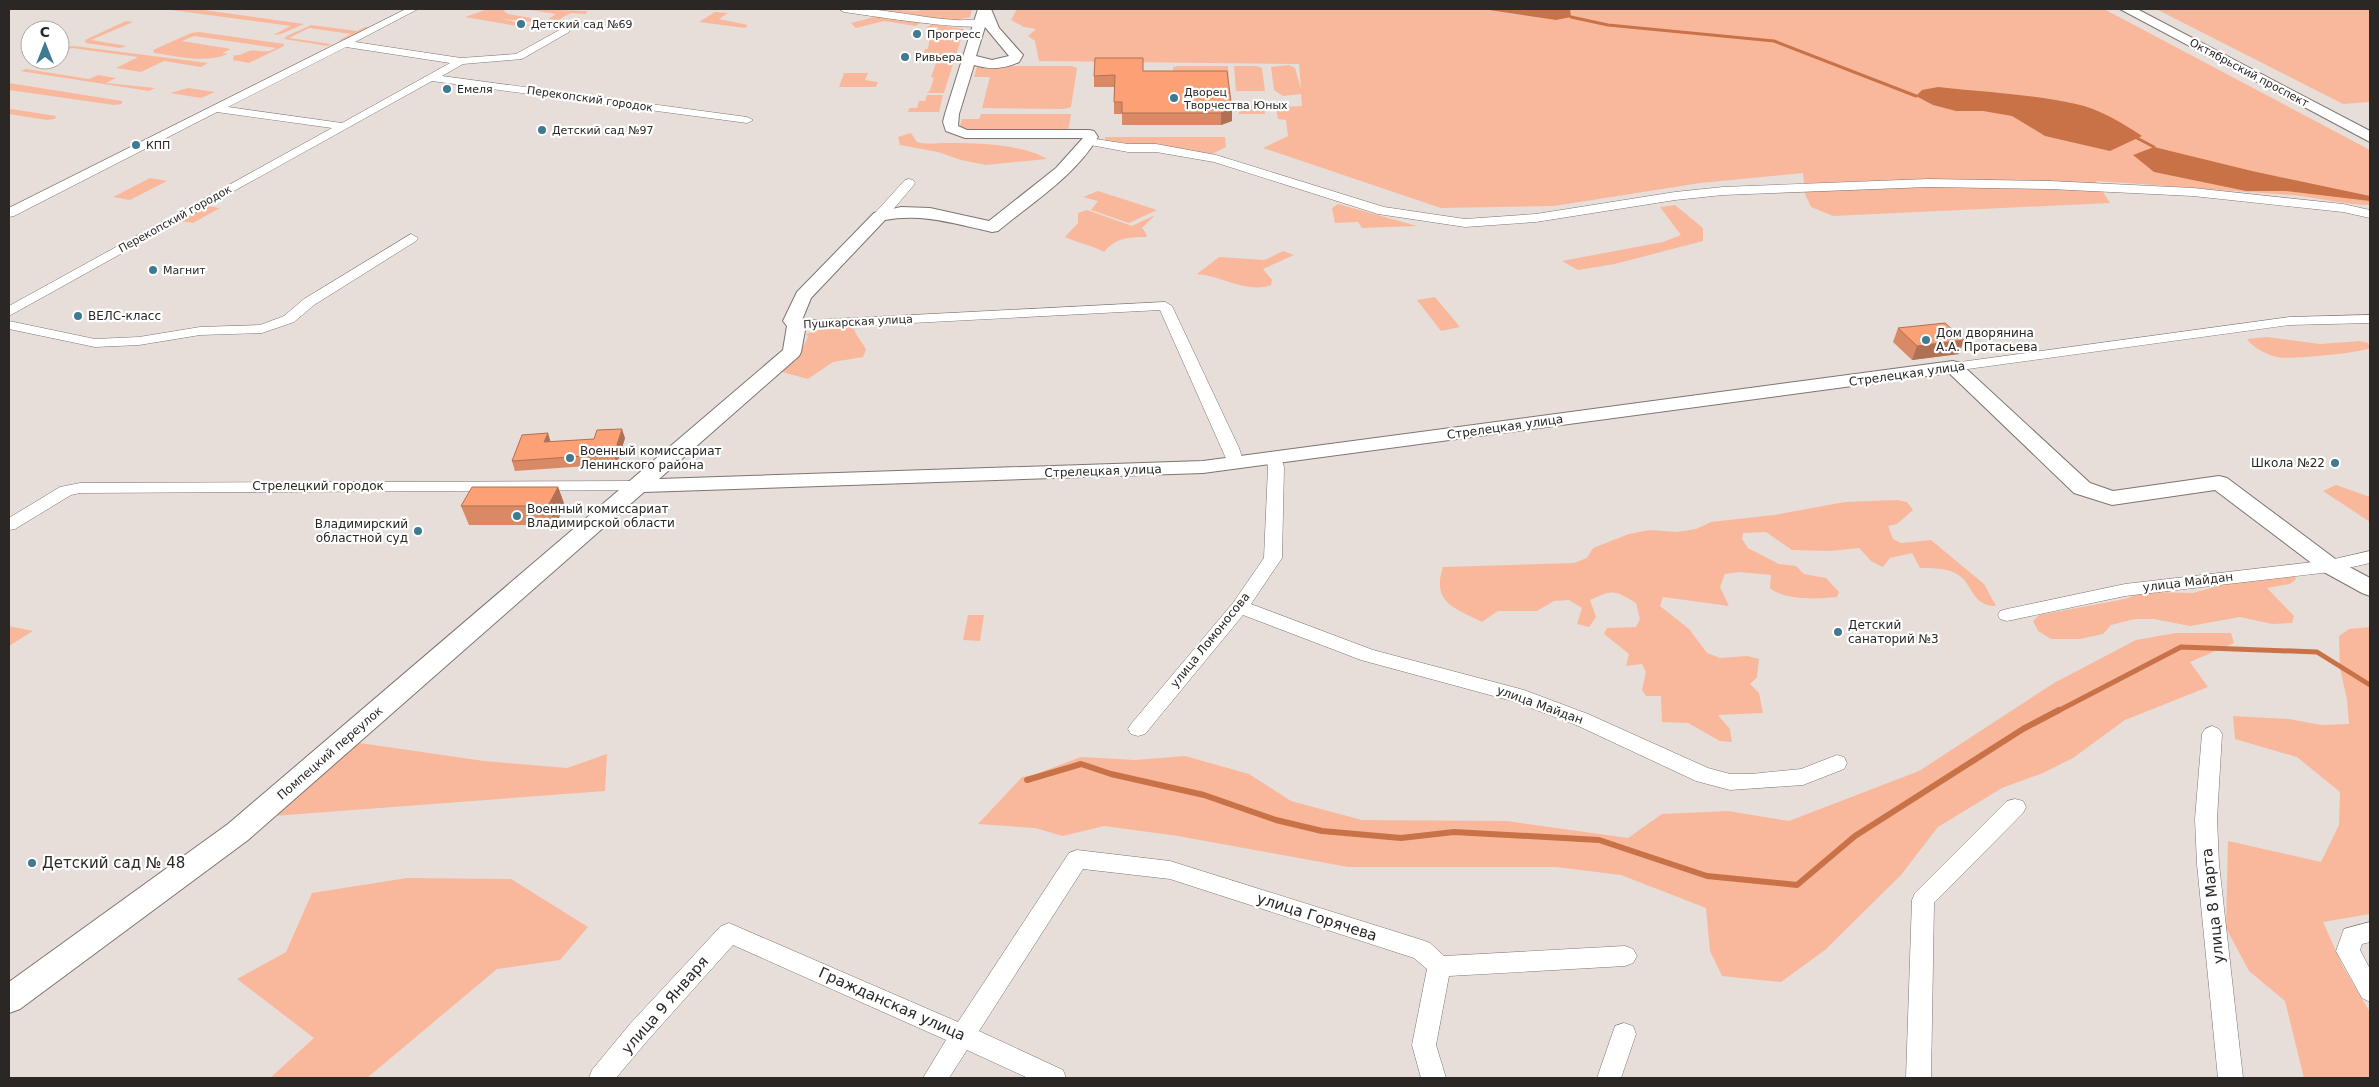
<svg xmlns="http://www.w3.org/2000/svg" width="2379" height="1087" viewBox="0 0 2379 1087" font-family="'DejaVu Sans',sans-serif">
<rect width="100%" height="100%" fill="#e7deda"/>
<path fill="#f9b89b" d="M163,9H197L304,24L281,34L273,35L291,26Z
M488,9H505L504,11L508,14L543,20L535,22L502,19L533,26H517L465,17Z
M524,9L587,11L586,14L571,13L561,18L560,23L553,29L546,28L547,24L543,23L556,14Z
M876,9L919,11V9H972L970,17L952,21Z
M1017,9H2104L2370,150V205C2344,205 2317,197 2291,195C2226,191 2161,185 2096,181L2110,203L1833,216L1811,207L1805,194L1803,173L1700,183L1554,206L1441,208L1263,148L1288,136L1286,120L1278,119L1276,110L1282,109V107L1302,106L1301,94L1283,96L1274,90L1271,67L1289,65L1295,68L1301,89L1299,64L1039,61L1035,41L1028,36L1036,29L1024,27L1011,20Z
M2156,9H2370V102L2343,104Z
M715,12L728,13L719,19L748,25L745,28L699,22Z
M878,16L923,22L915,26L884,21L856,28L851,23Z
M126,21L133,22L91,40L127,46L120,48L86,43L85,40Z
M932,24L964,29L955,59L947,60L948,55H923L925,49H928L930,36H926L927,32L938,31V27L925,28Z
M311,25L357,31L365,27H372L352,38L338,41L351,34L309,28L289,38L331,44L328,46L284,39L287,36Z
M199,32L284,44V46L249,63L233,60L234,55C241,56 243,53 249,51C261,49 264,55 276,48L194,36L182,41L231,49L222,53L228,54C205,64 178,56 154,53L153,50L191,33Z
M74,46L208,63L201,67L164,61L141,72L116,68L138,57L72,48L60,53V47Z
M936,63L953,64L944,93H927L930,90L934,78L931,77Z
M985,66H1072L1077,68L1071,107L1064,109L982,108L990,77H974L977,67Z
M1179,66H1228L1229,79H1173V67Z
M1234,66H1256L1262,68L1265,91H1236Z
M26,69L89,79L98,75L116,78L106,83L155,88L149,91L20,71Z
M844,73H868L865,80L878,82L876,87H839Z
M9,83L122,101V104L114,105L9,90Z
M188,88L215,92L201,98L170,93Z
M927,95H943L939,112H908L909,108H917L919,101H925Z
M1238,105H1264L1265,114H1239Z
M11,109L56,116L55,119L47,120L9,114V110Z
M981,114H1071L1068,131L971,132L960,126L962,119H979Z
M911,133L917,142C928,145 936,143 948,143C976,143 1022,144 1047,159L986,165L961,160L938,152L900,145L898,137Z
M1105,137H1225L1226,147L1210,155L1105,140Z
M150,178L167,181L130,200L113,197Z
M1098,191L1157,210L1129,223L1091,210L1098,201L1083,197Z
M1338,204L1417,226L1362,228L1358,222L1335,223L1332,208Z
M1675,205L1703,228V241L1615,264L1578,270L1562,261L1663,242L1681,235L1660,207Z
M207,206L220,208L193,223L180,221Z
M1087,210L1132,226L1155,215L1142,228L1147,235L1146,237C1128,237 1116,238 1104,252C1091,245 1078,243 1065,237L1078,223V213Z
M1283,251L1294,255L1263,269L1272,280L1271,285C1247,294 1222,276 1197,274L1219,257L1265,260Z
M1435,297L1460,327L1441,331L1417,300Z
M849,326L854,329C857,338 863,342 866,350L863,357L833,362L808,379L782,372L789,360L800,353L808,337L806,334L824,328Z
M2267,337L2320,344L2360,341L2368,343L2370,348C2361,353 2287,360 2277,357C2267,355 2252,347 2247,339Z
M2336,485L2370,497V522L2323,491Z
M1897,500L1907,502L1913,510L1897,524L1888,526L1893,539L1901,543L1931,540L1984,584L1996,606C1970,606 1973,581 1955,573C1944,568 1932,568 1920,568L1912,553L1890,558L1883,567L1871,561L1859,548L1830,551L1792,550L1766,532L1743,533L1742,539L1748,548L1779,564L1796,566L1804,574L1826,578L1839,592L1837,597C1818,599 1786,601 1770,588L1771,575L1739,572L1725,574L1720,587L1729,606L1663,597L1660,606L1689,629L1707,653L1720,658L1747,656L1759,659L1757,677L1750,684L1759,693L1763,713L1718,715L1730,729L1732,742L1720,741L1688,723L1662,722L1661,696H1646L1642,690L1646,672L1642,664L1626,666L1629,654L1604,634L1607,628L1636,627L1640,619L1636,603C1615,590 1613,589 1590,600L1596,617L1589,627L1577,624L1582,608L1569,600L1554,601L1537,611H1498L1482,622C1455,608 1431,603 1443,567L1574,563L1587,558L1593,548L1629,534L1650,530L1677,532L1696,529L1711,522L1774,515L1845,502Z
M2294,575L2296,579L2290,584L2267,588L2294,616L2292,623L2272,624L2240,617L2190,626L2154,619H2135L2111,625L2103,634L2080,639H2051L2038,631L2033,621L2039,615L2125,599L2145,592L2193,593L2252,576Z
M968,615H984L980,641L963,640Z
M9,626L33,631L9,646Z
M2370,627V914L2323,922L2343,967L2370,1012V1078H2304L2285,1001L2249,971L2226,928L2228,841L2321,862L2339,825L2340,792L2297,757L2235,739L2233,716L2289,719L2321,725L2349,724L2347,700L2340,668L2339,636L2349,629Z
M2176,633H2231L2234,643L2190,662L2208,687L2125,720L2073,758L2043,773L2002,788L1938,827L1901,875L1825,950L1781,982L1722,976L1710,951L1706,908L1621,875L1556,867H1348L1178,836L1104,826L1063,836L1035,828L978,824L1022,777L1033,775L1081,757L1135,760L1185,756L1249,774L1291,801L1362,820L1507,821L1628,838L1662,814L1728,811L1789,821L1919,771L2054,683L2136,640Z
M353,742L484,761L567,768L607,754L605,791L273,816Z
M407,878L511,879L588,927L560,960L497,969L367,1078H270L314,1038L237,979L286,952L312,893Z"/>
<path fill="#c97248" d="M1483,9H1570L1571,17L1556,20Z
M1938,87C1983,92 2031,94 2076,104C2100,109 2122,123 2142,136L2110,151L2045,136L2012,116L1983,111H1956L1933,105L1916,96L1922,90Z
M2154,147L2252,171L2370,196V201L2285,191H2246L2154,172L2133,155Z"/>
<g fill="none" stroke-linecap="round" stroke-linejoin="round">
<path stroke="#c97248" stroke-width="3" d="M1571,17L1608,25L1774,41L1916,96
M2137,138L2154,147"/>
<path stroke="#c97248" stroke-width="5" d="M2056,712L2181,647L2317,652L2370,685"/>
<path stroke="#c97248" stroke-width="6" d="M1027,780L1081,764L1111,774L1204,795L1276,820L1322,831L1401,838L1454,832L1599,840L1707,876L1797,885L1855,836L2023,729L2059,710"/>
<g stroke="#7c7571" stroke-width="1">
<path id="minor" d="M406,9H418L355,42L461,58L516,54L565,27L570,30L569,32L522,59L463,64L442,76L747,117L753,120L747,123L432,81L9,316V306L332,128L217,112L14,216L9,217V208ZM346,47L450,63L342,123L228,107Z
M839,9C878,6 917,18 956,20C966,21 986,17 994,24C983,34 866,15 844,12Z
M1089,138L1128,144H1156L1216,155L1384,207L1465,219L1536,214L1675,192L1723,187L1928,179L2050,181L2193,188L2343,204L2370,210V218L2343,212L2193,196L2050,189L1928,187L1723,195L1675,200L1536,222L1465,227L1378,214L1214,162L1156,152H1128L1085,144L1083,142L1085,140Z
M909,179L913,180L915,183L913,186L885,219H875L874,216L875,213L905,180Z
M411,234L418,238L416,241L314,305L294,322L262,333L200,335L139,345L95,347L9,329V321L95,339L139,337L200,327L260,325L284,316L304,299Z
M1165,302L1172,306L1239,448L1244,463L1242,466H1230L1228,463L1160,310L797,329L790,325L797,321Z
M2370,315V323L2289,325L1953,371L1946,367L1953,363L2289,317Z
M1274,452L1280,454L1284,467L1282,558L1251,604L1373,650L1524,690L1588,714L1708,768L1730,774H1751L1801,769L1837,755L1844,757L1847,763L1844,769L1803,785L1730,790L1696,781L1574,724L1512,701L1361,660L1243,615L1145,734L1138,736L1131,734L1128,729L1131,724L1233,603L1264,558L1268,467L1266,457L1268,454Z
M636,481L642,482L644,486L642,490L80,493L71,495L15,529L9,530V518L60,487L80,483Z
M2370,551V563L2330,572L2125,596L2007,621L2000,619L1998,615L2000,611L2007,609L2125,584L2330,560Z
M2212,726L2219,729L2222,734L2217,819L2219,864L2243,1078H2218L2197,864L2195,819L2202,734L2205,729Z
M2015,799L2023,801L2026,807L2023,813L1934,903L1931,1078H1906L1912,900L1915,893L2007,801Z
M1077,850L1170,861L1422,940L1430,943L1444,956L1625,946L1633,949L1637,956L1633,963L1625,966L1449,976L1436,1045L1446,1078H1421L1412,1045L1427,969L1414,958L1170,879L1083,869L979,1031L1063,1070L1066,1078H1028L967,1050L949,1078H923L946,1040L733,945L648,1040L616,1078H589L592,1070L630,1024L721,926L729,923L958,1022L1069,853Z
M2370,922V942L2362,944L2360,950L2370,969V1002L2362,998L2336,951L2344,929Z
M1624,1023L1633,1026L1636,1034L1621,1078H1597L1615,1026Z"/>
</g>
<g stroke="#7c7571" stroke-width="2">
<path id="tertiary" d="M978,9H991L999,28L1023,55L1019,62C1004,69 990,70 974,65L959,114L958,126L967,130H1089L1094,131L1098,137C1075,176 1033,202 998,231L992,232C956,224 922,213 885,220L811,298L802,320L806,325L801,352L799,356L659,479L1203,461L1953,361L1960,363L2090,483L2113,491L2219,476L2227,478L2338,561L2370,578V596L2362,593L2322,571L2215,490L2112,505L2074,493L1949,373L1203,473L644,492L248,840L20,1009L9,1013V982L228,824L783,350L787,326L783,321L797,292L874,213L901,207L930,208L989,221L1056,168L1083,138H965L946,131L943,122L945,114ZM985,27L1009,56L992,60L976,56Z"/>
</g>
<g stroke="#7c7571" stroke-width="2">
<path id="secondary" d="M2120,9H2137L2370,131V142Z"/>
</g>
<use href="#minor" fill="#fff" fill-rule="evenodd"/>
<use href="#tertiary" fill="#fff" fill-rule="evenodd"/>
<use href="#secondary" fill="#fff" fill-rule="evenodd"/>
</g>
<path fill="#d98a65" d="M1143,71L1232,109V121L1221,125H1122V114H1114V87H1094V76Z
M1898,328L1959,354L1912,360L1893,342Z
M625,438L617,464L515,471L512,461L551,442Z
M558,487L565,506L555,525H469L461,506Z"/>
<path fill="#b07053" d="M1232,109V121L1221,125V113Z
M1964,340L1959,354L1912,360L1917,346Z
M622,429L625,438L617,464L614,454Z
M548,433L551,443L544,442Z
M558,487L565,506L555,525L548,506Z"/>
<path fill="#fca076" stroke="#b07053" d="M1095,58H1143V71H1227L1232,109L1221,113H1122V102H1114L1115,75L1094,76Z
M1945,323L1964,340L1917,346L1898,328Z
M622,429L614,454L512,461L522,435L548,433L544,442L594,439L597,430Z
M472,487H558L548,506H461Z"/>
<g fill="#3e7a91" stroke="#fff" stroke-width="2">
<circle cx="521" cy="24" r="5"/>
<circle cx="917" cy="34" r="5"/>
<circle cx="905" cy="57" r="5"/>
<circle cx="447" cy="89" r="5"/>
<circle cx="1174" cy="98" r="5"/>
<circle cx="542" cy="130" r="5"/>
<circle cx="136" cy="145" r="5"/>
<circle cx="153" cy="270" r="5"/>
<circle cx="78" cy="316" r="5"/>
<circle cx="1926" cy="340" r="5"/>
<circle cx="570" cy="458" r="5"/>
<circle cx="2335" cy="463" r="5"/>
<circle cx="517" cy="516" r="5"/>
<circle cx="418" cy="531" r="5"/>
<circle cx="1838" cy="632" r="5"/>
<circle cx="32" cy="863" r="5"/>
</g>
<g text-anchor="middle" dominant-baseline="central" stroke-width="4.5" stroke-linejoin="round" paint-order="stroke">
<g font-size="11" fill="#2a2725" stroke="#fff" text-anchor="start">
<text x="531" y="24">Детский сад №69</text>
<text x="927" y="34">Прогресс</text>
<text x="915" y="57">Ривьера</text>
<text x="457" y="89">Емеля</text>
<text x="1184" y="92">Дворец<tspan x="1184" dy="13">Творчества Юных</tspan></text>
<text x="552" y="130">Детский сад №97</text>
<text x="146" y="145">КПП</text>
<text x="163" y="270">Магнит</text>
</g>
<g font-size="11" fill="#2a2725" stroke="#fff">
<text transform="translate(2249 73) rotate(28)">Октябрьский проспект</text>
<text transform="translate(590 99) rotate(8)">Перекопский городок</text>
<text transform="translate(175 219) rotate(-29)">Перекопский городок</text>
<text transform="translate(858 322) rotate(-3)">Пушкарская улица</text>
</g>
<g font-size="12" fill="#2a2725" stroke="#fff" text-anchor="start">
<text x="88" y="316">ВЕЛС-класс</text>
<text x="1936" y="333">Дом дворянина<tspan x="1936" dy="14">А.А. Протасьева</tspan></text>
<text x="580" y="451">Военный комиссариат<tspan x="580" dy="14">Ленинского района</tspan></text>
<text x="2325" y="463" text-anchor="end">Школа №22</text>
<text x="527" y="509">Военный комиссариат<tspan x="527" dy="14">Владимирской области</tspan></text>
<text x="408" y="524" text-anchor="end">Владимирский<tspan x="408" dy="14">областной суд</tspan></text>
<text x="1848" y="625">Детский<tspan x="1848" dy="14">санаторий №3</tspan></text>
</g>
<g font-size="12" fill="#2a2725" stroke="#fff">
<text transform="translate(1907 374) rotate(-8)">Стрелецкая улица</text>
<text transform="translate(1505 427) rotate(-8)">Стрелецкая улица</text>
<text transform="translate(1103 471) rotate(-2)">Стрелецкая улица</text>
<text x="318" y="486">Стрелецкий городок</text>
<text transform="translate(2188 582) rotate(-7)">улица Майдан</text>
<text transform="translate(1210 640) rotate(-51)">улица Ломоносова</text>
<text transform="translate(1540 705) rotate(20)">улица Майдан</text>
<text transform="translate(330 753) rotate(-41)">Помпецкий переулок</text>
</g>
<g font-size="15" fill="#2a2725" stroke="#fff" text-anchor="start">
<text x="42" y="863">Детский сад № 48</text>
</g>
<g font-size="15" fill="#2a2725" stroke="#fff">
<text transform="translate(2213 906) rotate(-96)">улица 8 Марта</text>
<text transform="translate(1317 917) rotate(18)">улица Горячева</text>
<text transform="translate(892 1004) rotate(24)">Гражданская улица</text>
<text transform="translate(665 1005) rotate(-49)">улица 9 Января</text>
</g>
</g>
<rect width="2379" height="1087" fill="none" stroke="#2a2725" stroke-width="20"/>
<g transform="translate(45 45)"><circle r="24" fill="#ffffff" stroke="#aaa9a8"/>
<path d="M0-4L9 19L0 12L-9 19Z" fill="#3e7a91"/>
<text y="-8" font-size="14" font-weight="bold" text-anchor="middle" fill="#2a2725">С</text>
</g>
</svg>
